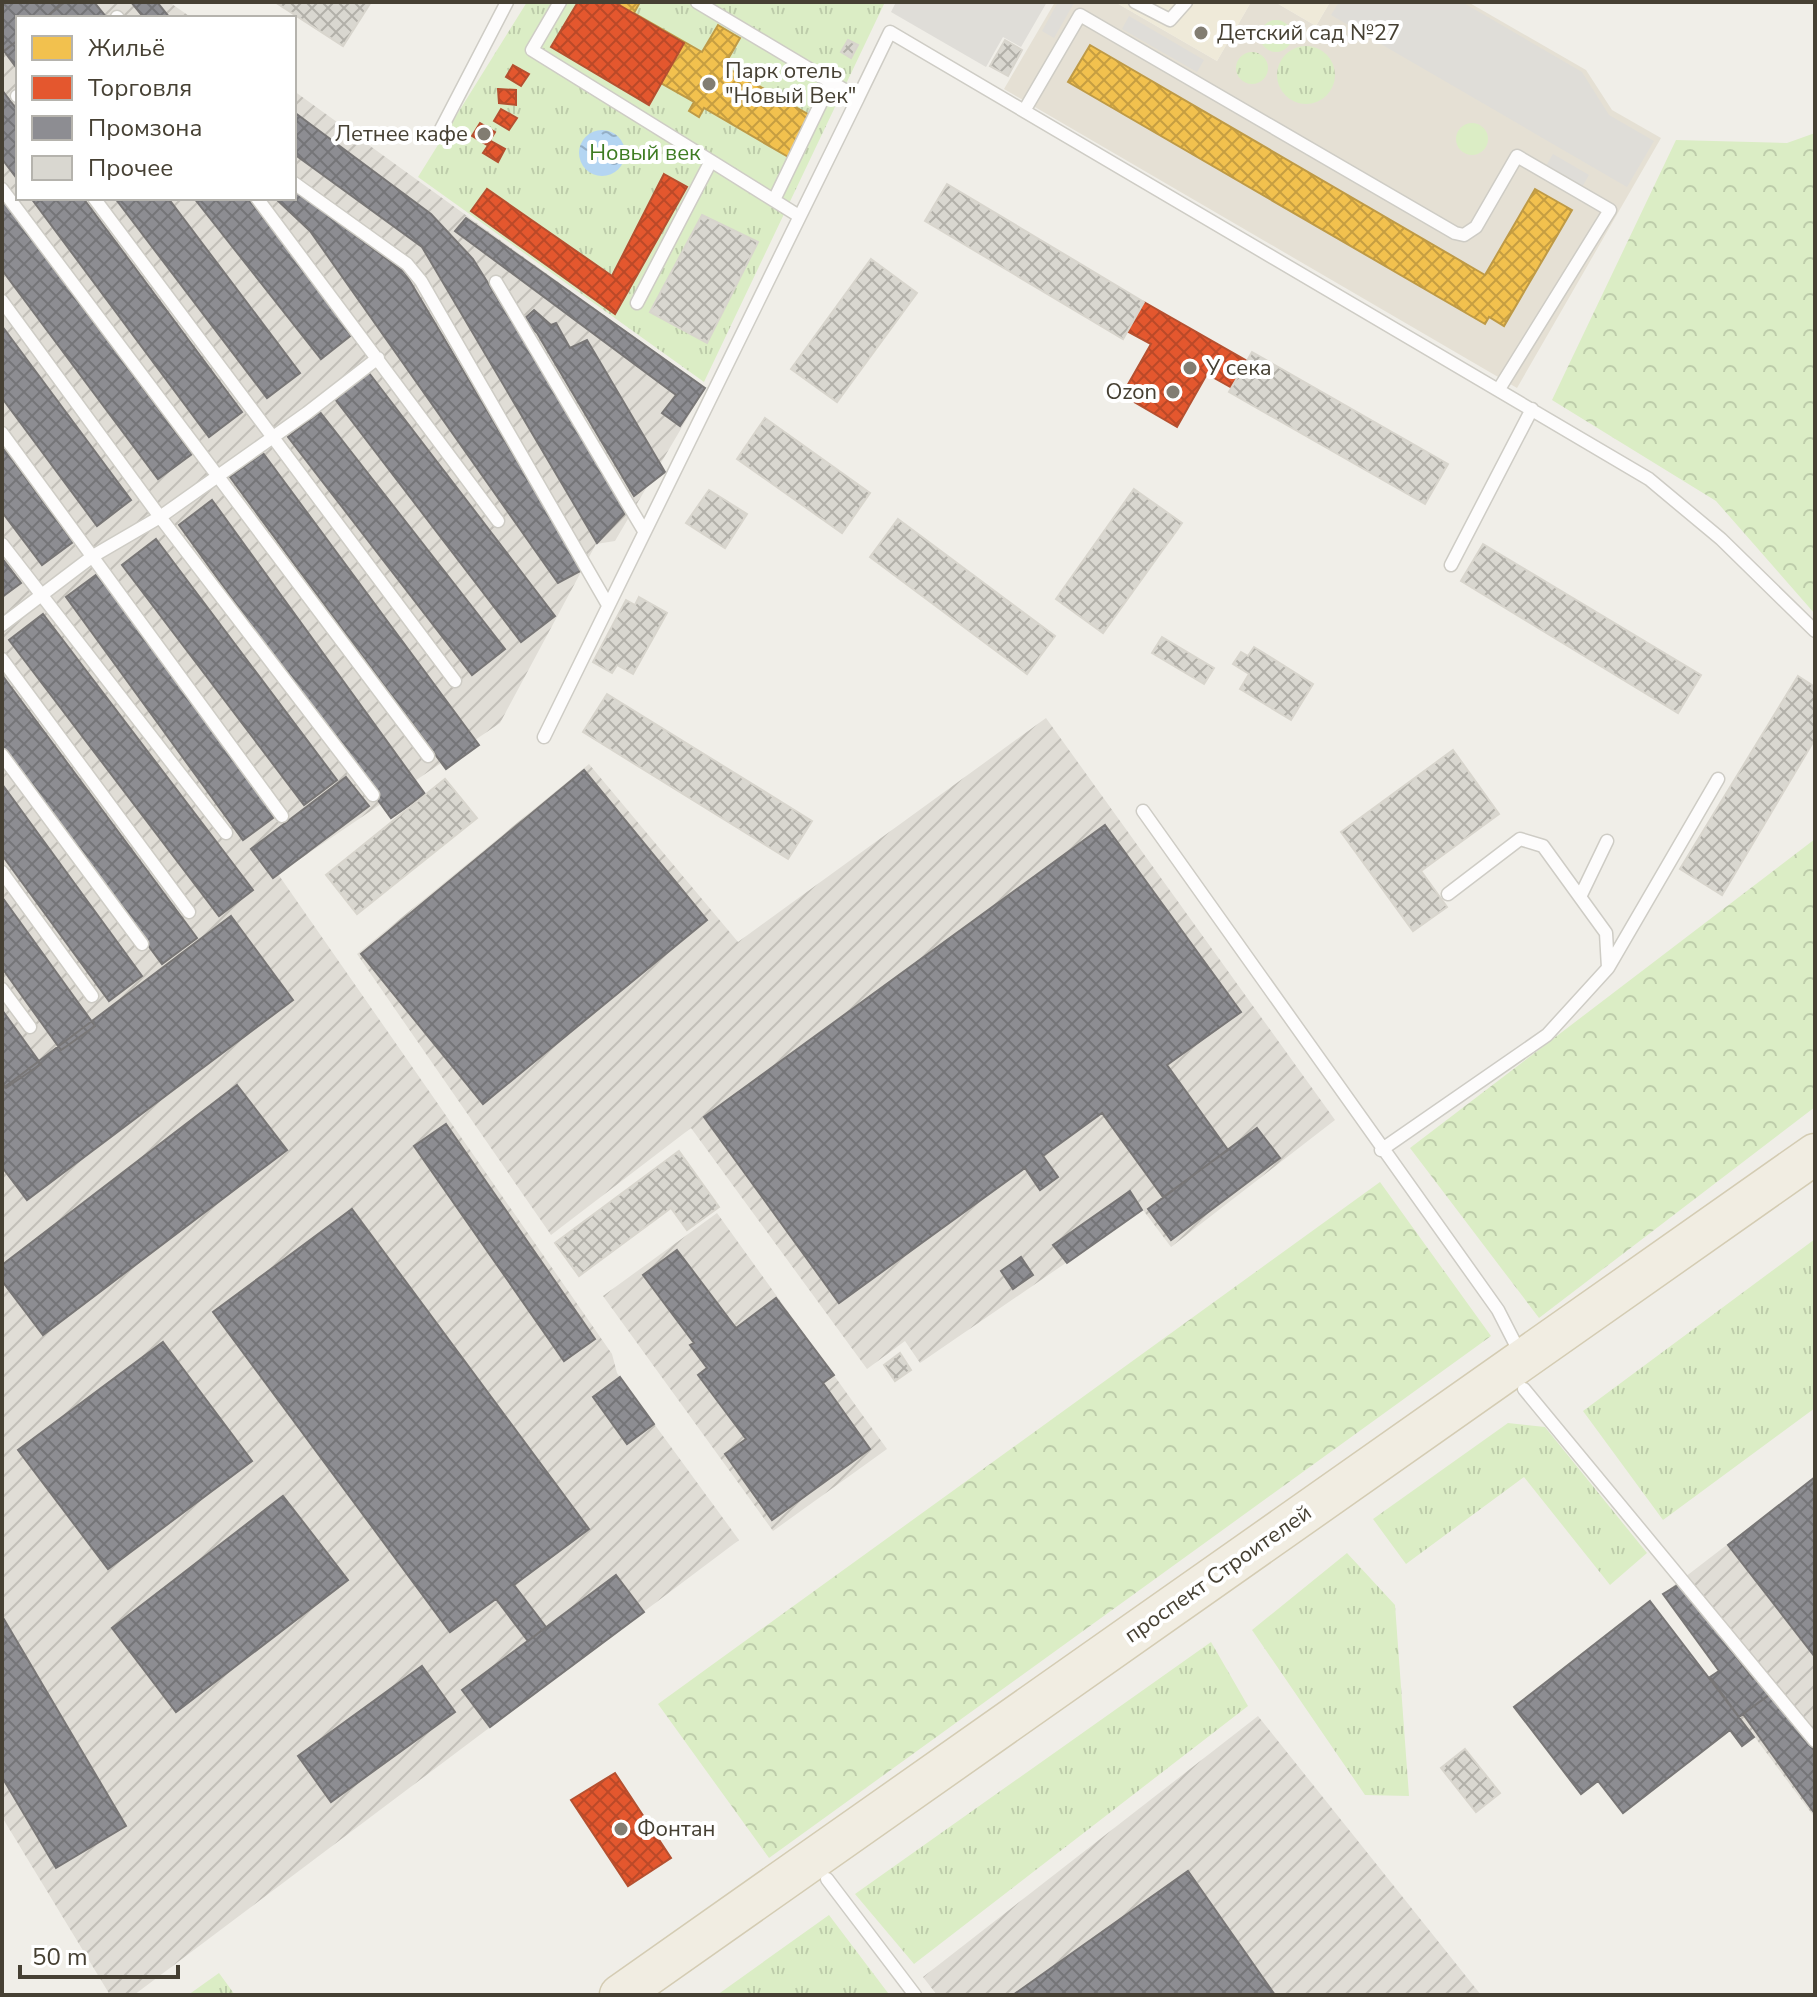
<svg xmlns="http://www.w3.org/2000/svg" width="1817" height="1997" viewBox="0 0 1817 1997" font-family="'Nunito Sans',sans-serif">
<defs>
<pattern id="industrial-furrows" width="10" height="10" patternUnits="userSpaceOnUse" patternTransform="scale(2)"><rect width="10" height="10" fill="#e0ddd6"/><path d="M-1 1l2-2M0 10L10 0M9 11l2-2" fill="none" stroke="#c2bfb8"/></pattern>
<pattern id="grass-tufts" width="24" height="20" patternUnits="userSpaceOnUse" patternTransform="scale(2)"><rect width="24" height="20" fill="#dbedc5"/><path d="M3 7l-1-3M5 7V3M7 7l1-3M15 17l-1-3M17 17v-4M19 17l1-3" fill="none" stroke="#bdccaa"/></pattern>
<pattern id="forest-crowns" width="20" height="18" patternUnits="userSpaceOnUse" patternTransform="scale(2)"><rect width="20" height="18" fill="#dbedc5"/><path d="M2 6a3 3 0 1 1 6 0M12 15a3 3 0 1 1 6 0" fill="none" stroke="#bdccaa"/></pattern>
<pattern id="water-ripples" width="26" height="14" patternUnits="userSpaceOnUse" patternTransform="scale(2)"><rect width="26" height="14" fill="#b4d5f2"/><path d="M2 4q2-2 4 0t4 0M15 11q2-2 4 0t4 0" fill="none" stroke="#94aec5"/></pattern>
<pattern id="homes-cross-hatch" width="8" height="8" patternUnits="userSpaceOnUse" patternTransform="scale(2)"><rect width="8" height="8" fill="#f2c14e"/><path d="M0 0l8 8M0 8l8-8" fill="none" stroke="#c69e41"/></pattern>
<pattern id="shops-cross-hatch" width="8" height="8" patternUnits="userSpaceOnUse" patternTransform="scale(2)"><rect width="8" height="8" fill="#e4572e"/><path d="M0 0l8 8M0 8l8-8" fill="none" stroke="#bb4928"/></pattern>
<pattern id="industry-cross-hatch" width="8" height="8" patternUnits="userSpaceOnUse" patternTransform="scale(2)"><rect width="8" height="8" fill="#8d8d92"/><path d="M0 0l8 8M0 8l8-8" fill="none" stroke="#757578"/></pattern>
<pattern id="building-cross-hatch" width="8" height="8" patternUnits="userSpaceOnUse" patternTransform="scale(2)"><rect width="8" height="8" fill="#d9d7d0"/><path d="M0 0l8 8M0 8l8-8" fill="none" stroke="#b2b0a9"/></pattern>
</defs>
<rect width="100%" height="100%" fill="#f0eee8"/>
<path fill="#e5e0d4" d="M1055,2H1115L1217,61L1251,2H1275L1316,26L1330,2H1468L1586,70L1612,110L1661,138L1517,388L1004,89Z"/>
<path fill="url(#industrial-furrows)" d="M65,2H169L192,18H45Z
M18,40V198H294V91L705,388L615,541L596,544L500,723L278,874L612,1354L617,1373L739,1540L134,1995H110L2,1817V53Z
M1046,718L1335,1120L1171,1247L1143,1210L920,1363L905,1341L867,1369L691,1128L551,1235L357,954L589,764L738,942Z
M717,1213L887,1449L773,1531L603,1296Z
M1815,1477V1818L1710,1677L1718,1670L1663,1594Z
M1258,1716L1481,1995H937L923,1977Z"/>
<path fill="#efead9" d="M1115,2H1251L1217,61Z
M1275,2H1330L1316,26Z"/>
<path fill="url(#grass-tufts)" d="M527,2H885L704,382L418,177Z
M1260 36a16 16 0 1 1 32 0a16 16 0 1 1-32 0Z
M1277 75a29 29 0 1 1 58 0a29 29 0 1 1-58 0Z
M1236 68a16 16 0 1 1 32 0a16 16 0 1 1-32 0Z
M1815,1239V1408L1663,1520L1583,1411Z
M1508,1423L1545,1427L1647,1553L1610,1585L1524,1477L1406,1564L1373,1519Z
M1347,1553L1395,1605L1409,1796L1365,1795L1252,1630Z
M1211,1642L1248,1706L914,1964L855,1894Z
M829,1915L888,1993L717,1995Z
M219,1973L235,1995H188Z"/>
<path fill="url(#forest-crowns)" d="M1815,133V614L1716,501L1552,400L1676,140L1787,143Z
M1815,839V1107L1539,1318L1410,1148Z
M1380,1182L1491,1336L769,1858L658,1704Z"/>
<path fill="#dbedc5" d="M1456 139a16 16 0 1 1 32 0a16 16 0 1 1-32 0Z"/>
<path fill="#dfddd8" d="M896,2H1047L1021,47L1003,37L986,67L891,12Z
M1058,2L1074,3L1054,38L1042,31Z
M1339,2H1462L1582,72L1609,115L1654,141L1627,187L1331,15Z
M1129,16L1204,60L1197,72L1122,29Z
M1553,154L1589,175L1582,187L1546,166Z"/>
<path fill="url(#water-ripples)" d="M579 153a23 23 0 1 1 46 0a23 23 0 1 1-46 0Z"/>
<path fill="url(#homes-cross-hatch)" stroke="#be9a46" stroke-width="2" d="M618,2H640L634,13L702,52L718,25L740,38L724,66L813,117L790,158L704,108L699,117L689,111L694,102L594,45Z
M1090,45L1485,275L1535,189L1572,210L1504,326L1489,317L1485,324L1068,82Z"/>
<path fill="url(#shops-cross-hatch)" stroke="#b55030" stroke-width="2" d="M578,2H614L684,43L649,105L551,47Z
M513,65L529,74L521,86L506,77Z
M498,89L516,90V105L499,103Z
M501,109L517,118L509,130L494,121Z
M480,123L495,132L487,145L472,136Z
M491,141L505,149L498,162L483,153Z
M664,174L687,187L615,314L471,211L487,189L612,276Z
M1144,302L1247,361L1232,388L1207,374L1177,427L1122,395L1151,344L1127,331Z
M615,1773L671,1858L628,1886L571,1800Z"/>
<path fill="url(#industry-cross-hatch)" stroke="#787676" stroke-width="2" d="M2,2H65L45,18H18V40L2,53Z
M65,2H94L107,18H53L50,14Z
M131,2H157L170,18H144Z
M18,40V70L4,51Z
M2,90L18,111V180L2,159Z
M294,112L431,214L473,259L629,509L597,543L422,247L294,154Z
M294,189L405,273L582,570L558,583L310,231L275,198H294Z
M31,198H83L242,412L209,437Z
M115,198H168L300,373L267,398Z
M194,198H248L354,333L321,359Z
M2,199L192,454L158,479L2,270Z
M466,218L705,388L680,426L662,413L676,395L455,231Z
M534,310L551,325L556,323L570,348L587,340L665,472L634,496L537,333L523,320Z
M2,326L131,500L97,526L2,398Z
M369,373L555,616L521,642L335,399Z
M320,412L505,649L472,675L288,437Z
M2,446L73,542L42,565L2,512Z
M263,453L479,745L446,769L230,477Z
M212,500L425,794L391,818L179,525Z
M156,539L337,780L304,805L122,565Z
M2,558L21,583L2,597Z
M100,572L277,815L243,840L66,597Z
M43,614L253,890L219,916L9,640Z
M2,675L197,938L162,964L2,748Z
M584,770L707,920L483,1104L361,954Z
M346,777L369,806L273,878L251,849Z
M2,784L142,976L109,1001L2,855Z
M1105,825L1241,1012L1167,1065L1228,1150L1163,1197L1102,1113L1043,1156L1058,1177L1040,1190L1025,1168L839,1303L704,1117Z
M2,897L95,1026L61,1050L2,968Z
M231,916L293,1000L27,1200L2,1167V1089Z
M2,1010L41,1064L6,1088L2,1083Z
M237,1085L287,1150L43,1335L2,1281V1265Z
M446,1124L595,1339L564,1361L414,1146Z
M1257,1128L1280,1158L1171,1240L1148,1209Z
M1130,1191L1142,1210L1067,1263L1053,1245Z
M352,1209L589,1529L514,1585L546,1627L528,1641L496,1599L450,1632L213,1312Z
M677,1250L736,1328L776,1298L834,1375L823,1383L870,1449L772,1520L725,1454L746,1439L698,1375L707,1368L690,1345L694,1343L643,1275Z
M1021,1257L1033,1275L1013,1289L1001,1271Z
M163,1342L252,1461L108,1569L18,1450Z
M620,1377L654,1424L627,1444L593,1397Z
M1815,1477V1657L1728,1545Z
M283,1496L348,1580L176,1712L112,1628Z
M616,1575L644,1612L490,1727L462,1690Z
M1681,1583L1753,1679L1757,1676L1770,1694L1739,1717L1710,1677L1719,1671L1663,1594Z
M1650,1601L1754,1737L1742,1746L1730,1730L1623,1813L1598,1781L1581,1794L1514,1707Z
M2,1616L126,1826L56,1868L2,1777Z
M422,1666L455,1712L331,1802L298,1756Z
M1772,1693L1815,1751V1814L1743,1714Z
M1188,1871L1275,1995H1013Z"/>
<path fill="url(#building-cross-hatch)" stroke="#d8d5cd" stroke-width="2" d="M275,2H371L343,46Z
M848,40L858,45L851,58L841,52Z
M1005,40L1022,50L1008,76L990,66Z
M947,184L1144,302L1123,339L925,221Z
M702,215L758,242L707,343L650,312Z
M871,259L917,293L837,402L791,369Z
M1252,352L1448,464L1425,504L1229,392Z
M765,418L870,493L842,533L737,459Z
M1134,489L1182,523L1103,633L1056,599Z
M709,490L747,514L725,548L686,523Z
M898,519L1055,636L1027,674L870,557Z
M1483,544L1701,675L1678,713L1461,581Z
M639,597L667,613L633,674L617,665L612,673L593,662L626,600L635,605Z
M1162,637L1214,668L1204,684L1152,653Z
M1254,647L1313,684L1291,720L1240,689L1249,674L1233,664L1241,652L1248,656Z
M1798,676L1815,687V739L1722,895L1680,869Z
M607,694L812,821L788,859L583,732Z
M1453,750L1499,814L1421,871L1447,907L1413,931L1341,832Z
M445,779L477,818L357,914L326,875Z
M679,1151L719,1207L687,1230L671,1208L579,1276L555,1243Z
M900,1353L911,1370L895,1381L884,1365Z
M1465,1749L1500,1793L1476,1812L1441,1768Z"/>
<g fill="none" stroke-linecap="round" stroke-linejoin="round">
<g stroke="#ceccc5" stroke-width="15">
<path id="service" d="M560,2L532,50L711,161L637,303
M697,2L831,82
M1135,2L1170,20L1186,2
M117,17L118,18
M17,96H18
M858,98L890,32L1649,479L1721,539L1815,631
M1024,111L1080,15L1455,233L1464,235L1476,227L1517,156L1610,210L1499,389
M438,135L507,2
M711,161L799,216
M294,183L407,264L421,281L608,605
M2,189L428,756
M94,198L455,681
M257,198L498,521
M496,282L644,531
M2,301L160,517L373,795
M2,433L282,816
M2,544L226,833
M1451,565L1532,409
M2,625L93,556L160,517L307,413L378,358
M2,659L189,912
M544,737L858,98L831,82L774,200
M2,755L142,944
M1143,811L1498,1310L1520,1353
M2,872L92,996
M1580,897L1607,841
M1608,968L1718,779
M2,989L30,1027
M1381,1150L1547,1035L1608,968L1606,933L1543,846L1520,839L1448,894
M1524,1389L1815,1741
M827,1879L915,1995"/>
</g>
<g stroke="#d4ccb3" stroke-width="43">
<path id="primary" d="M620,1995L1815,1154"/>
</g>
<use href="#service" stroke="#fdfcfc" stroke-width="12"/>
<use href="#primary" stroke="#f1ede2" stroke-width="40"/>
</g>
<g fill="#827d72" stroke="#fff" stroke-width="3">
<circle cx="1201" cy="33" r="8"/>
<circle cx="709" cy="84" r="8"/>
<circle cx="484" cy="134" r="8"/>
<circle cx="1190" cy="368" r="8"/>
<circle cx="1173" cy="392" r="8"/>
<circle cx="621" cy="1829" r="8"/>
</g>
<g text-anchor="middle" dominant-baseline="central" stroke-width="8" stroke-linejoin="round" paint-order="stroke">
<g font-size="22" fill="#464033" stroke="#fff" text-anchor="start">
<text x="1217" y="33">Детский сад №27</text>
<text x="725" y="71">Парк отель<tspan x="725" dy="25">"Новый Век"</tspan></text>
<text x="468" y="134" text-anchor="end">Летнее кафе</text>
<text x="1206" y="368">У сека</text>
<text x="1157" y="392" text-anchor="end">Ozon</text>
<text x="637" y="1829">Фонтан</text>
</g>
<g font-size="22" fill="#3e7c22" stroke="#fff">
<text x="645" y="153">Новый век</text>
</g>
<g font-size="22" fill="#464033" stroke="#fff">
<text transform="translate(1218 1574) rotate(-35)">проспект Строителей</text>
</g>
</g>
<rect width="1817" height="1997" fill="none" stroke="#464033" stroke-width="8"/>
<rect x="16" y="16" width="280" height="184" fill="#ffffff" stroke="#b5b3ad" stroke-width="2"/>
<rect x="32" y="36" width="40" height="24" fill="#f2c14e" stroke="#b5b3ad" stroke-width="2"/>
<text x="88" y="56" font-size="24" fill="#464033">Жильё</text>
<rect x="32" y="76" width="40" height="24" fill="#e4572e" stroke="#b5b3ad" stroke-width="2"/>
<text x="88" y="96" font-size="24" fill="#464033">Торговля</text>
<rect x="32" y="116" width="40" height="24" fill="#8d8d92" stroke="#b5b3ad" stroke-width="2"/>
<text x="88" y="136" font-size="24" fill="#464033">Промзона</text>
<rect x="32" y="156" width="40" height="24" fill="#d9d7d0" stroke="#b5b3ad" stroke-width="2"/>
<text x="88" y="176" font-size="24" fill="#464033">Прочее</text>
<path d="M20 1965v12h158v-12" fill="none" stroke="#464033" stroke-width="4"/>
<text x="32" y="1965" font-size="24" fill="#464033" stroke="#ffffff" stroke-width="6" paint-order="stroke">50 m</text>
</svg>
